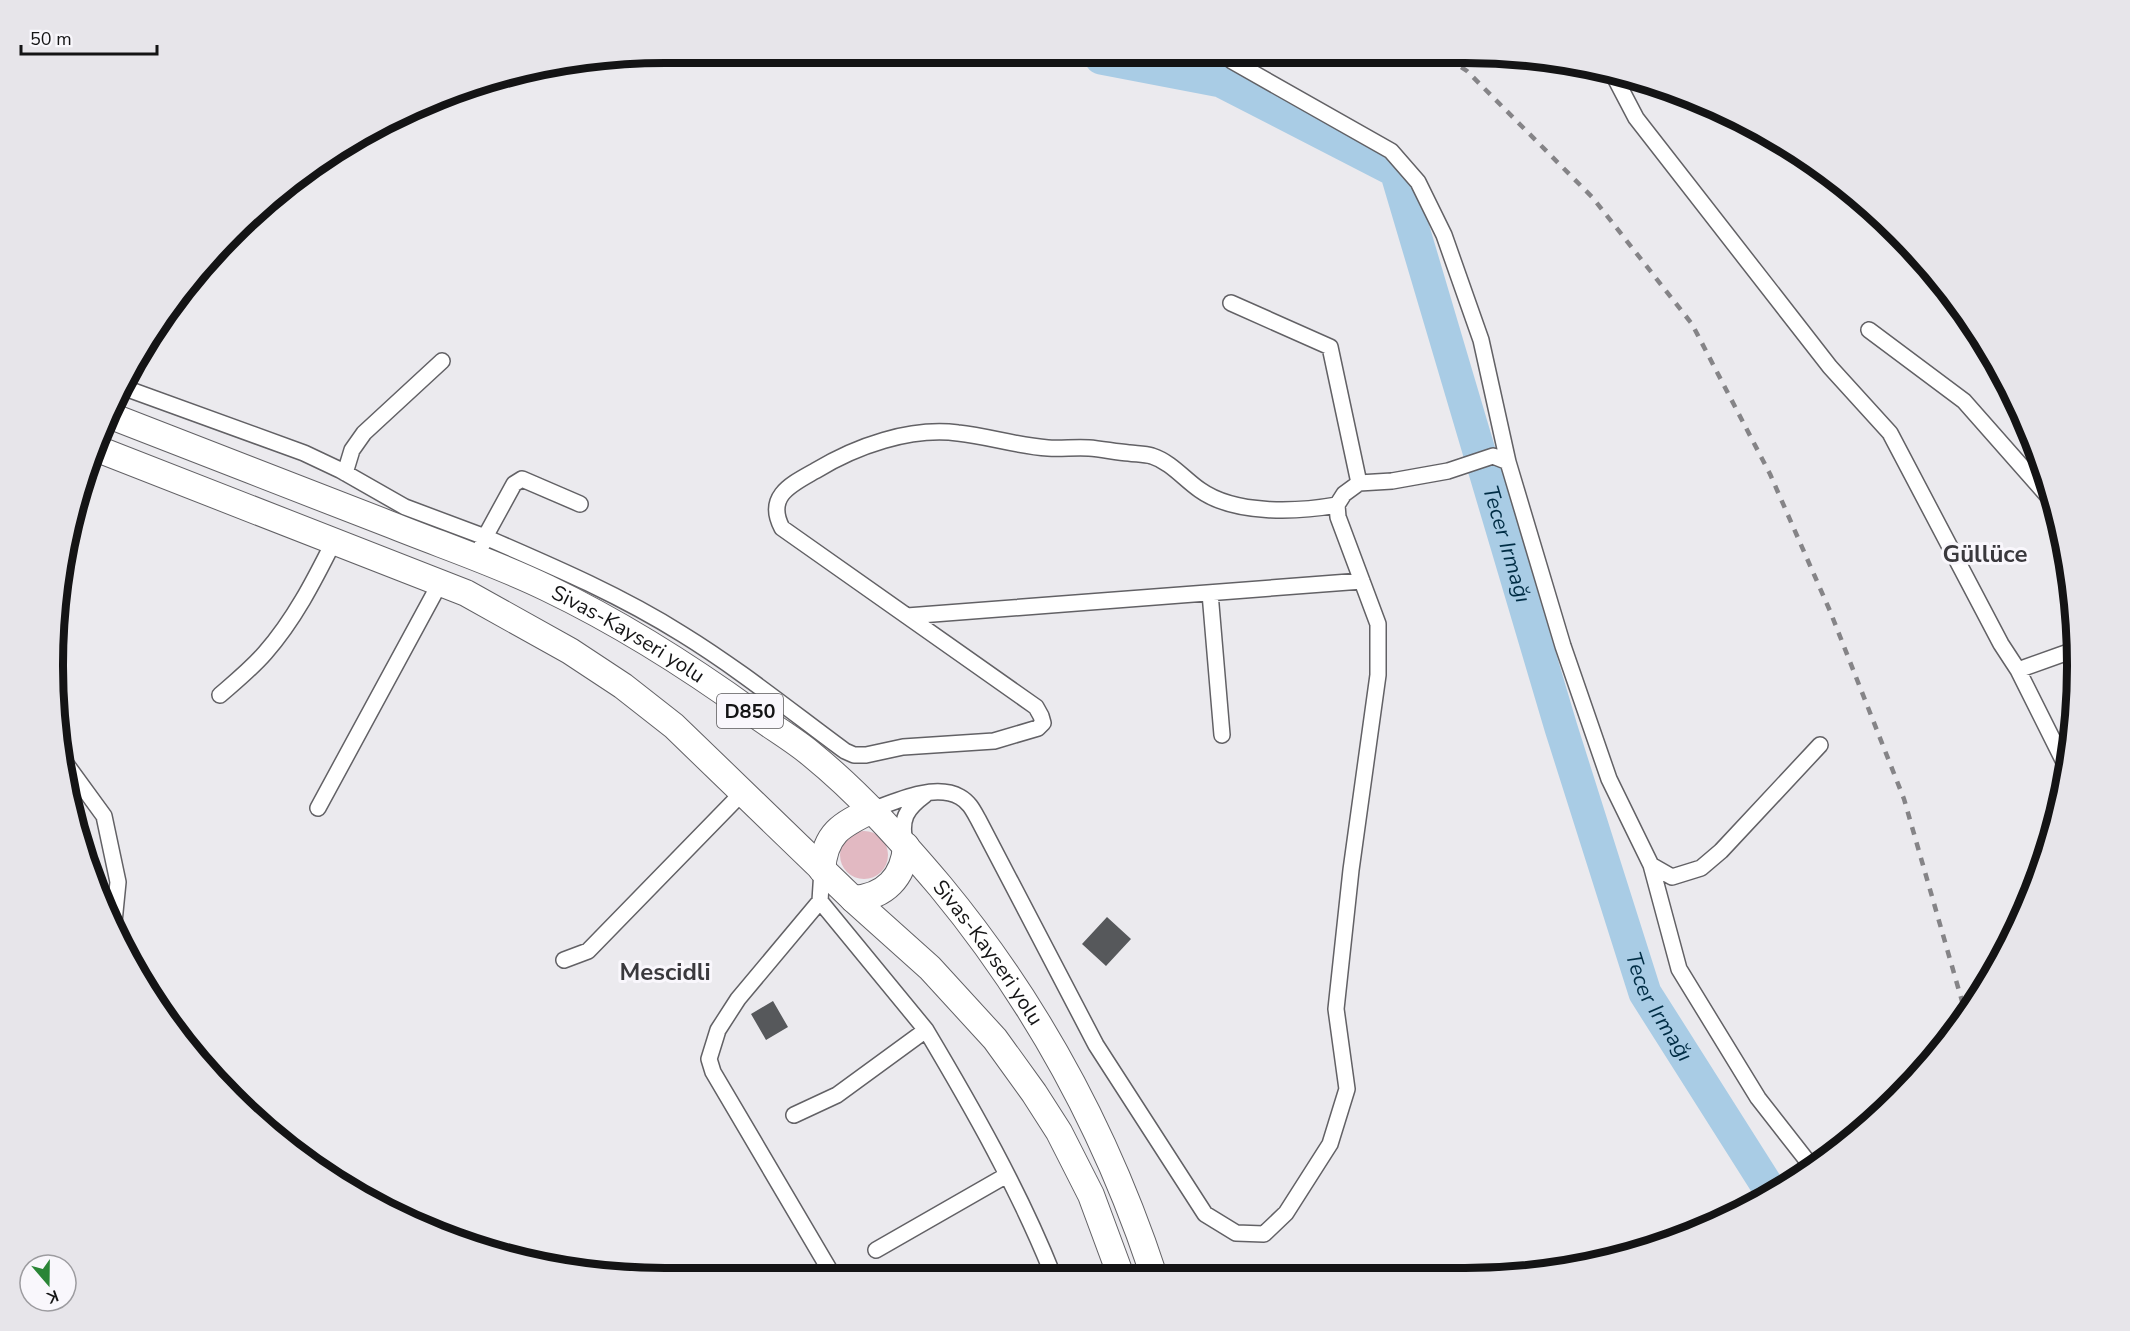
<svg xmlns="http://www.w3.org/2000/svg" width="2130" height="1331" viewBox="0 0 2130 1331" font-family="'Nunito Sans',sans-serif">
<rect width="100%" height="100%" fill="#ebeaee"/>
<path fill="#e2b9c2" d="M840 855a24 24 0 1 1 48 0a24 24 0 1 1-48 0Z"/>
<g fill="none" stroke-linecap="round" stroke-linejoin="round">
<path stroke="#a9cce5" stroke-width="33" id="s1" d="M1101,58L1221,81L1396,171L1561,728L1645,993L1773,1195"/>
</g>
<path fill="#56585b" d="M1107,917L1131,939L1106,966L1082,944Z
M773,1001L788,1027L766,1040L751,1014Z"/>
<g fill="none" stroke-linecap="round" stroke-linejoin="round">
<g stroke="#626165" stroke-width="18">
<path id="minor" d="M1231,58L1232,61L1391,151L1418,182L1444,235L1481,340L1508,462
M1614,76L1636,118L1830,367L1890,433L2001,644L2018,670L2066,766
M1231,303L1330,347L1359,483
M1869,330L1964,401L2046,494L2052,497
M125,388L304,453L340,470L405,507L485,537L482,545
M345,473L352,450L364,433L442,361
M580,504L522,479L514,484L485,537C552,566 620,595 682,634C739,669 792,712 845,751L854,755H866L903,747L994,741L1038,728L1043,723L1041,716L1036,707L782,528C765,496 792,484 815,471C856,446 910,427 958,433C988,436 1017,446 1048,448C1061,449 1075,447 1089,448C1102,449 1116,452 1129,453C1136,454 1145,454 1152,456C1171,462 1184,479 1200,490C1235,515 1297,512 1337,505
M1210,593L1222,735
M907,616L1362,581
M2018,670L2074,650
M220,695C235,682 251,669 265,653C294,620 314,581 334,541
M61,757L104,816L118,882L114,922
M318,808L440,583
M872,810C896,801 935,783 960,797C969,802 973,810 978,819L1096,1045L1205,1214L1236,1233L1264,1234L1286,1213L1330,1144L1347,1089L1336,1009L1351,870L1378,675V624L1338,517L1337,505L1344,494L1359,483L1392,481L1448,471L1493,456L1508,462L1563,646L1609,779L1651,865L1672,877L1701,868L1721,851L1820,745
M905,843C900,819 906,809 925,795
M1651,865L1679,969L1758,1098L1812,1167
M822,870L820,901L738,999L718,1030L709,1059L713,1072L832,1274
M820,901L926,1030
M564,960L588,951L742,793
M794,1115L837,1095L926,1030C973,1109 1019,1190 1053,1275
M876,1250L1007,1175"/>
</g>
<g stroke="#626165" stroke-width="28">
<g id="trunk">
<path id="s2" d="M111,416C204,452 296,488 389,524C441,545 496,563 547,588C620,623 688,666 753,713C772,727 793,739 811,754C859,793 900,839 940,886C1036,1002 1107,1133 1154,1276"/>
<path d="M95,448L466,593L570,651L623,686L674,726L853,899L930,968L995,1039L1034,1093L1059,1132L1091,1195L1121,1276"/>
<path d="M822,870C825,833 841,825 872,810"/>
<path d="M853,899C885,897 904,877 906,846"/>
</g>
</g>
<use href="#minor" stroke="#fff" stroke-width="15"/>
<use href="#trunk" stroke="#fff" stroke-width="26"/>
<path stroke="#858487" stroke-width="4.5" stroke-dasharray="8 8" stroke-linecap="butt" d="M1448,58L1467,71L1593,198L1692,324L1770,474L1830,611L1904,799L1966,1015"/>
</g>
<g text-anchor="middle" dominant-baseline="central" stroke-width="6" stroke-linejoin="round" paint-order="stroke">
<rect fill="#f9f7fc" stroke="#59585a" stroke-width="1.5" x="717" y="694" width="66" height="34" rx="4.5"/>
<g font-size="20" font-weight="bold" fill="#141415">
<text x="750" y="711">D850</text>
</g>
<g font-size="21" fill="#141415" stroke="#f9f7fc">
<text stroke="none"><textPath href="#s2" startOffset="562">Sivas-Kayseri yolu</textPath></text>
<text stroke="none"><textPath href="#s2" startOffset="1048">Sivas-Kayseri yolu</textPath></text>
</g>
<g font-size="22" font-style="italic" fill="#002d45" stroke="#f9f7fc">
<text stroke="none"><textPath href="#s1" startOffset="708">Tecer Irmağı</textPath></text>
<text stroke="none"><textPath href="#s1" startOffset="1196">Tecer Irmağı</textPath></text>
</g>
<g font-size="24" font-weight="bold" fill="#3a393d" stroke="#f9f7fc">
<text x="1985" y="554">Güllüce</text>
<text x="665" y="972">Mescidli</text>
</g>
</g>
<path d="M0 0H2130V1331H0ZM665 63H1465A602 602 0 0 1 2067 665V666A602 602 0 0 1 1465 1268H665A602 602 0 0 1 63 666V665A602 602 0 0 1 665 63Z" fill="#e7e5ea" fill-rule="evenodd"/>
<path fill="none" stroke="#141415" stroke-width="8" d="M665 63H1465A602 602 0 0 1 2067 665V666A602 602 0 0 1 1465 1268H665A602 602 0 0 1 63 666V665A602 602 0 0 1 665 63Z"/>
<g transform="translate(48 1283) rotate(160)"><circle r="28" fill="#f9f7fc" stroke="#9d9ca0" stroke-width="1.5"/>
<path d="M0-4.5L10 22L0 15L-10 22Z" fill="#2a8536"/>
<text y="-9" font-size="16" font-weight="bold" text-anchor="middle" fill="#141415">K</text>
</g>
<path d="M21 45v9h136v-9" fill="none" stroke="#141415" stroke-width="3"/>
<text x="30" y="45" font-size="18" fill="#141415" stroke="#f9f7fc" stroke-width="4.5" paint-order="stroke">50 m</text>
</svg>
